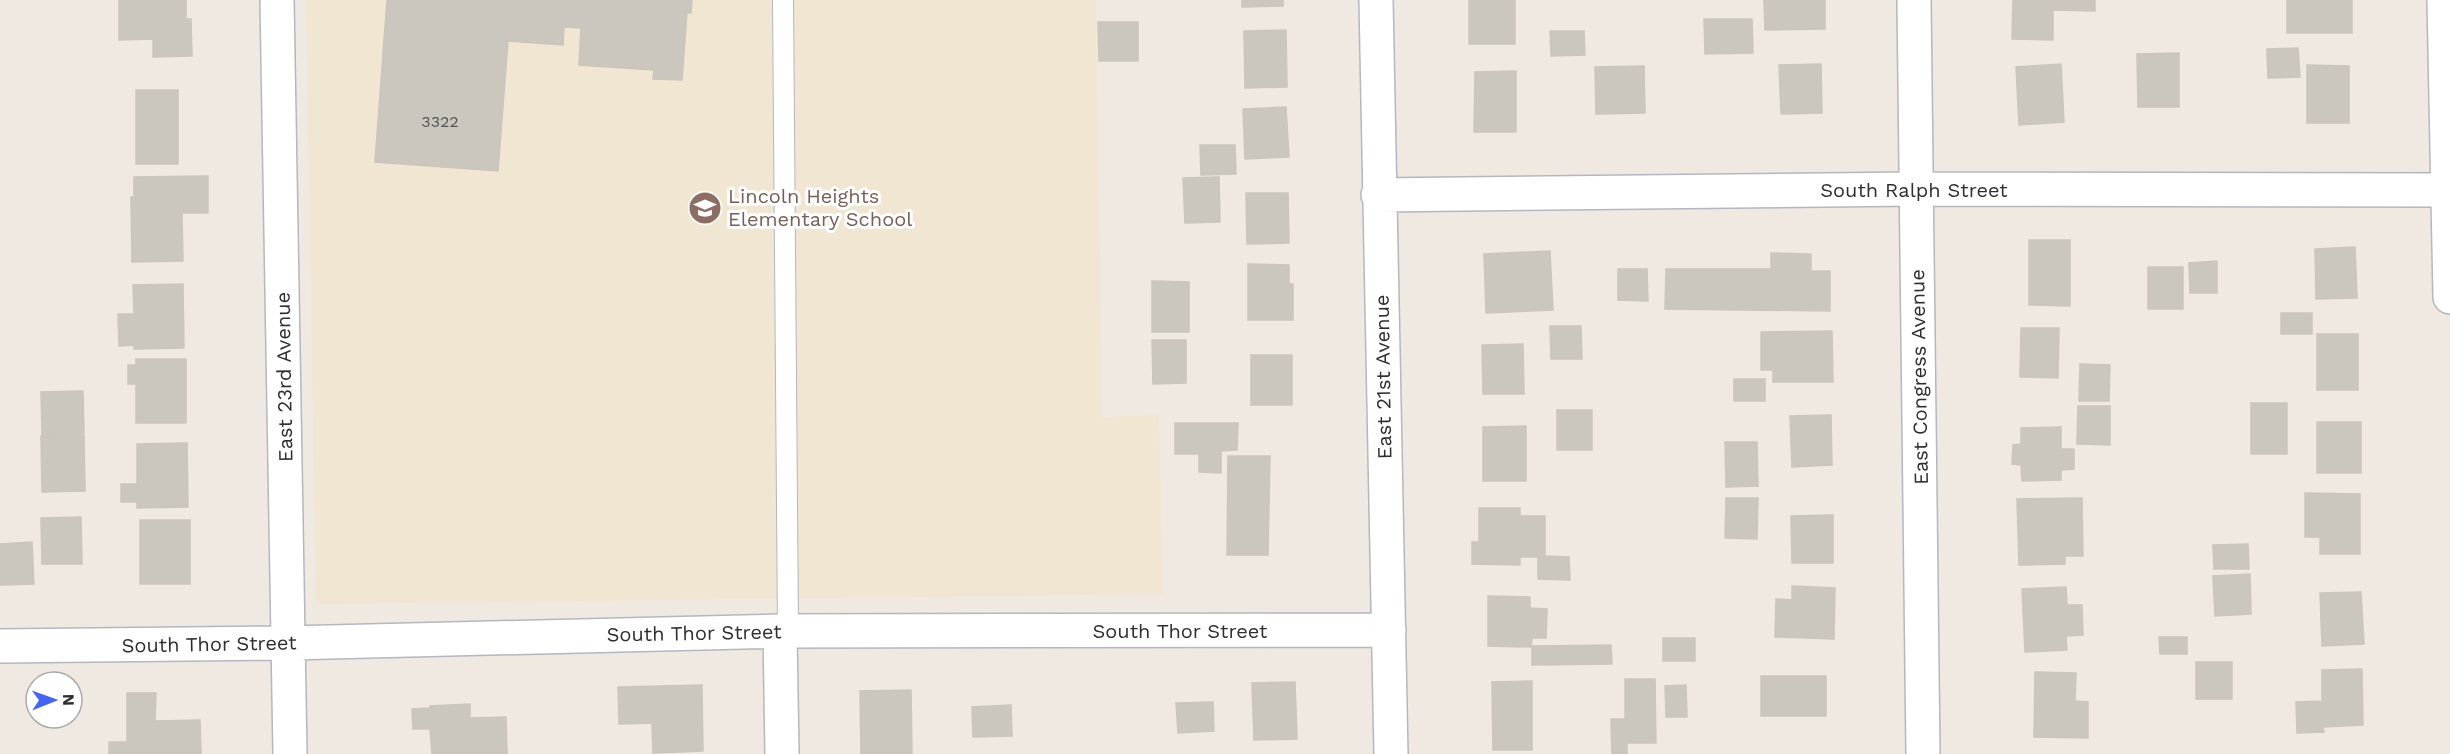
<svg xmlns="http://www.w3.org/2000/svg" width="2450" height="754" viewBox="0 0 2450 754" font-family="'Work Sans',sans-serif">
<rect width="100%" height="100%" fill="#efe9e1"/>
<path fill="#f0e6d1" d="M306,0H1096L1102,417L1159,415L1163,594L316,604Z"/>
<path fill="#cbc7bf" stroke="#cbc5ba" stroke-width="1.5" d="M119,0H186V19H191L192,56L153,57V39L119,40Z
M387,0H692L691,13H687L682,80L653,79L654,70L579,65L581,28L564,27L563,45L508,41L498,171L375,162Z
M1242,0H1283V6L1242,7Z
M1469,0H1515V44H1469Z
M1764,0H1825V29L1765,30Z
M2013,0H2095V11L2053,10V40L2012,39Z
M2287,0H2352V33H2287Z
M1704,19H1752L1753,53L1705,54Z
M1098,22H1138V61H1099Z
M1286,30L1287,87L1245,88L1244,31Z
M1550,31H1584L1585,55L1551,56Z
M2298,48L2300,77L2268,78L2267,49Z
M2179,53V107H2138L2137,54Z
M1821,64L1822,113L1781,114L1779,65Z
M2061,64L2064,122L2019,125L2016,67Z
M2307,65L2349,66V123H2307Z
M1644,66L1645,113L1596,114L1595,67Z
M1516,71V132H1474L1475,72Z
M136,90H178V164H136Z
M1286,107L1289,157L1245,159L1243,109Z
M1200,145H1235L1236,174L1201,175Z
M208,176V213H182L183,261L132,262L131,197H134V177Z
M1219,177L1220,222L1185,223L1183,178Z
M1246,193H1288L1289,243L1247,244Z
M2029,240H2070V306L2029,305Z
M2355,247L2357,298L2316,299L2315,249Z
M1550,251L1553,310L1486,313L1484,254Z
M1771,253L1811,254V271H1830V311L1665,309L1666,269H1771Z
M2217,261V293H2190L2189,263Z
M1248,264L1289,265V284H1293V320H1248Z
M2148,267H2183V309H2148Z
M1618,269H1647L1648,301L1618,300Z
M1152,281L1189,282V332H1152Z
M183,284L184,348L134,349V345L119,346L118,314H134L133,285Z
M2281,313H2312V334H2281Z
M1550,326H1581L1582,359H1551Z
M2021,328H2059L2058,378L2020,377Z
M1832,331L1833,382H1773V370H1761V332Z
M2317,334H2358V390H2317Z
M1152,340H1186V383L1153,384Z
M1523,344L1524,394H1483L1482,345Z
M1251,355H1292V405H1251Z
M136,359H186V423H136V384H128V365H136Z
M2080,364L2110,365L2109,401H2079Z
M1734,379H1765V401H1734Z
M83,391L84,434L42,435L41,392Z
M2251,403H2287V454H2251Z
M2078,406H2110V445L2077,444Z
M1557,410H1592V450H1557Z
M1831,415L1832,465L1792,467L1790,416Z
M2317,422H2361V473H2317Z
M1175,423H1238L1237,450L1221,451V473L1199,472V454H1175Z
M1526,426V481H1483V427Z
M2061,427V449H2074V469L2061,470V480L2022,481L2021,465L2012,464L2013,445L2021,444V428Z
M84,435L85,491L42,492L41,436Z
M1725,442H1757L1758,486L1726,487Z
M187,443L188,507L137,508V502H121V484H137V444Z
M1228,456H1270L1268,555H1227Z
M2305,493L2360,494V554H2320V537H2305Z
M1726,498H1758L1757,539L1725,538Z
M2082,498L2083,556H2065V564L2019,565L2017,499Z
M1479,508H1520V516H1545V556L1569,557L1570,580L1538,579V557H1520V565L1472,564V542H1479Z
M1833,515V563H1792L1791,516Z
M81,517L82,564H42L41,518Z
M140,520H190V584H140Z
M32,542L34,584L0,585V544Z
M2248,544L2249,569H2214L2213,545Z
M2250,574L2251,614L2215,616L2213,576Z
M1792,586L1835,588L1834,639L1775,637L1776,599L1792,600Z
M2066,587L2067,605H2082L2083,635L2066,636L2067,650L2025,652L2022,589Z
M2361,592L2364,644L2322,646L2320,593Z
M1488,596L1530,597V608L1547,609L1546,638H1532L1531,647L1488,646Z
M2159,637H2187V654H2160Z
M1663,638H1695V661H1663Z
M1611,645L1612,664L1532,665V646Z
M2196,662H2232V699H2196Z
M2362,669L2363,725L2323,727L2324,732L2297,733L2296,702L2322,701V670Z
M2035,672L2076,673L2075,701L2088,702V738L2034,737Z
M1761,676H1826V716H1761Z
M1625,679H1655L1656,743H1627V754H1612L1611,719H1625Z
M1532,681V750H1493L1492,682Z
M1295,682L1297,739L1254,740L1252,683Z
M702,685L703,751L653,753L652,723L619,724L618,687Z
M1686,685L1687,717H1666L1665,686Z
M911,690L912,754H861L860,691Z
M127,693H156L155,721L200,720L201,754H109V742H127Z
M1213,702L1214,731L1178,733L1176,703Z
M470,704V718L506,717L507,754H432L430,729H413L412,709L430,708V706Z
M1011,705L1012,736L973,737L972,707Z"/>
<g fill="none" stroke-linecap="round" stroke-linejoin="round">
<g stroke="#b4b7c1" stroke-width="22">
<path id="lane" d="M783,0L788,631"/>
</g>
<g stroke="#b4b7c1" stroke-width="36">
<path id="street" d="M277,0L290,754
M1376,0L1391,754
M1914,0L1923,754
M2444,0L2450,297
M1378,195L1916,189L2450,190
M780,631L782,754
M0,646L289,643L780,631L1389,630"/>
</g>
<use href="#lane" stroke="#fff" stroke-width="20"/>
<use href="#street" stroke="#fff" stroke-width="33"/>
</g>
<defs>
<g id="school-disc" transform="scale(1.725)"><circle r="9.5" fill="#8d6e63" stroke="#fff"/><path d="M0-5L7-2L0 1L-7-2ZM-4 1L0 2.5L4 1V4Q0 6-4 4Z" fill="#fff"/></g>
</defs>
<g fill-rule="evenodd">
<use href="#school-disc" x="705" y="208"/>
</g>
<g text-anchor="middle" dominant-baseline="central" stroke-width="6" stroke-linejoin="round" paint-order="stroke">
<g font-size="16" fill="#555452">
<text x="440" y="121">3322</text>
</g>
<g font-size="20" fill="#2e2e2e" stroke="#fff">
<text x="1914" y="190">South Ralph Street</text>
<text transform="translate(284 377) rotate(-91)">East 23rd Avenue</text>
<text transform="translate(1383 377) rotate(-91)">East 21st Avenue</text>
<text transform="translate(1919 377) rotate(-91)">East Congress Avenue</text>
<text x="1180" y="631">South Thor Street</text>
<text transform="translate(694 633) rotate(-1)">South Thor Street</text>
<text transform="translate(209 644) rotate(-1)">South Thor Street</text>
</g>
<g font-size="20" fill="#785e54" stroke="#fff" text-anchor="start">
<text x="728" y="196">Lincoln Heights<tspan x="728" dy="23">Elementary School</tspan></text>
</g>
</g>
<g transform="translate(54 700) rotate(89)"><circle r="28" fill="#ffffff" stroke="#ababab" stroke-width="1.5"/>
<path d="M0-4.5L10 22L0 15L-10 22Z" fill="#4264fb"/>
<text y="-9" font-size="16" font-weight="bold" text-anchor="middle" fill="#2e2e2e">N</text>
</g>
</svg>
